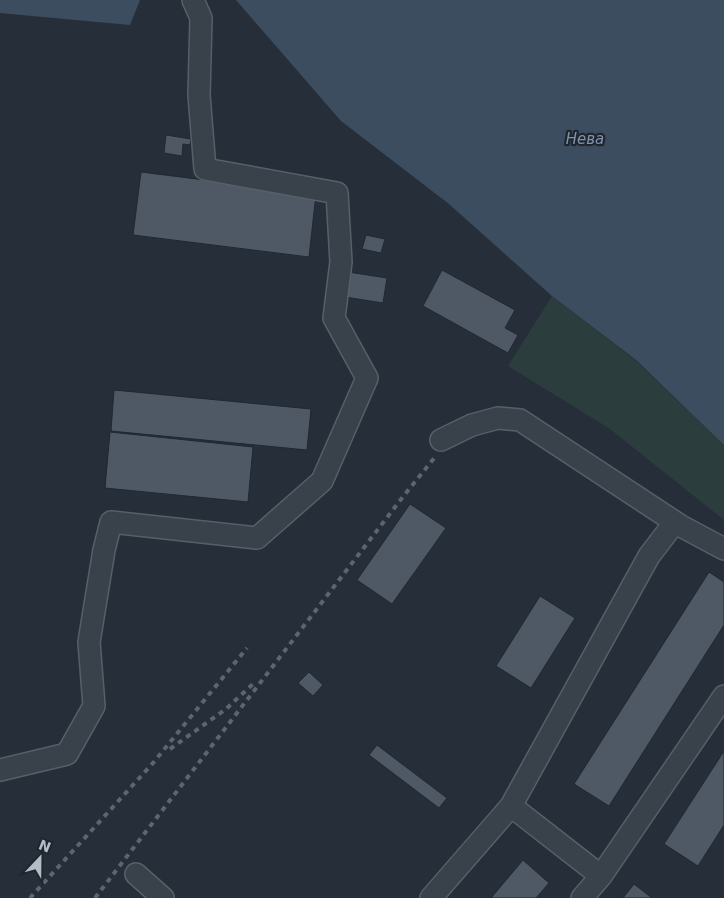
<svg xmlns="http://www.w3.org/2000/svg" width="724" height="898" viewBox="0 0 724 898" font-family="'DejaVu Sans',sans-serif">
<rect width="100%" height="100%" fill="#262f39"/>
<path fill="#2b3d3c" d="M552,296L636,361L724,445V520L610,429L508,366Z"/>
<path fill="#3d4d60" d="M0,0H140L130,25L0,13Z
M236,0H724V445L636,360L552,296L449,204L341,121Z"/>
<path fill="#4f5965" stroke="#202831" d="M166,135L191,139L190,145L183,144L182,156L164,153Z
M141,172L316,194L309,257L133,235Z
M366,235L385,239L381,253L362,249Z
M442,270L515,310L505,328L518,335L508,353L423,306Z
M348,272L387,278L383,303L345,297Z
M114,390L311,409L307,450L111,431Z
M110,432L253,447L248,502L105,488Z
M410,504L446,528L392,604L357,580Z
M709,572L724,582V625L609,806L574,784Z
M540,596L575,618L531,688L496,666Z
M309,672L323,685L313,696L298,683Z
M377,745L447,798L439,808L369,755Z
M724,751V825L698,866L664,844Z
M523,860L549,883L536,898H491Z
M634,884L652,898H623Z"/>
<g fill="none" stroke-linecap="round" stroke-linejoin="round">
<g stroke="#575f68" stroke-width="24">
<path id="minor" d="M441,440L472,425L498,418L520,420L681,526L724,549
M0,770L67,754L94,706L89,642L104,550L111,522L257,538L322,481L367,378L334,318L341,262L337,193L205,169L199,95L201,18L193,0
M511,806L601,876L724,696
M136,874L163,898
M431,898L511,806L649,556L675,522
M582,898L601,876"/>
</g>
<use href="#minor" stroke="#39414a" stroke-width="21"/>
<path stroke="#5c6570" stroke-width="4" stroke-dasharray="5 5" stroke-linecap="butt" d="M170,749L226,709L254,683
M30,898L153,763L247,648
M95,898L402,498L435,457"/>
</g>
<g text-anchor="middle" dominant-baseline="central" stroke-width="4.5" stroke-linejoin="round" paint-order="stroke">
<g font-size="15" font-style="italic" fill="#8093aa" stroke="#1e262f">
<text x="585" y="139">Нева</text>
</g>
</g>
<g transform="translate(40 858) rotate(22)" stroke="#1e262f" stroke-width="4" paint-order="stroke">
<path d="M0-4L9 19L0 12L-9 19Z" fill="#b5bcc5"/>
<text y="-8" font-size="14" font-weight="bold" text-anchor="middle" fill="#b5bcc5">N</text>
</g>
</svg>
